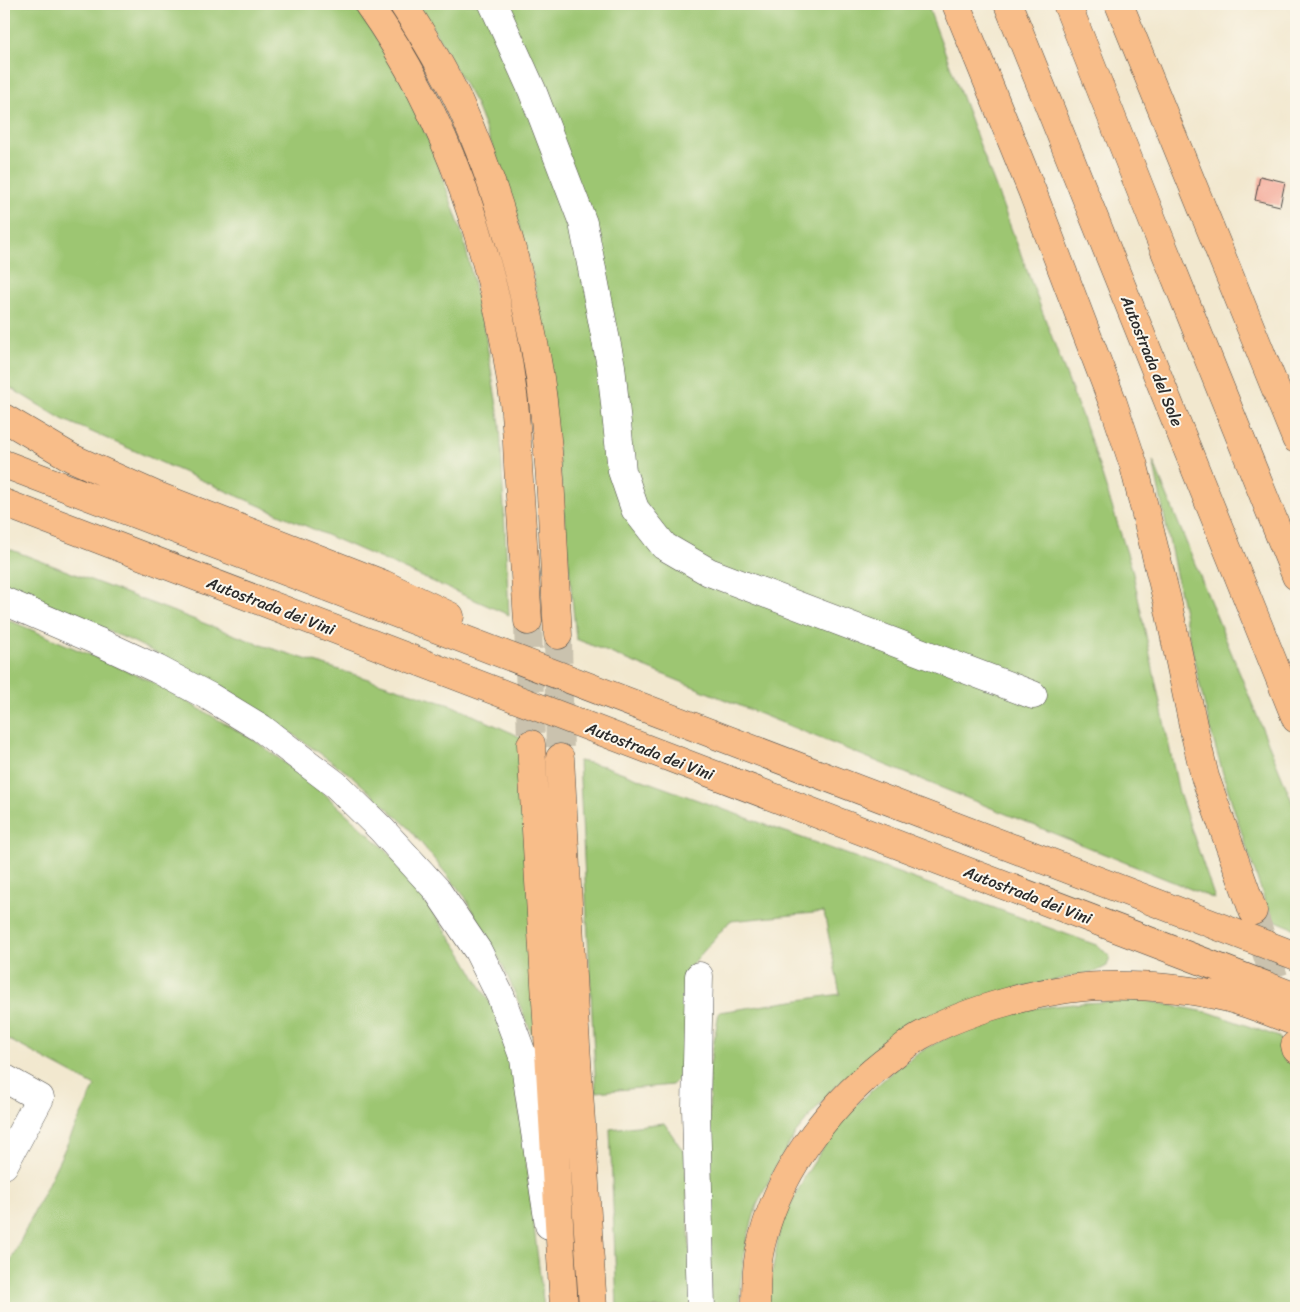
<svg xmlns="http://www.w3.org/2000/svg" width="1300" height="1312" viewBox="0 0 1300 1312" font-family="Sriracha,sans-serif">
<rect width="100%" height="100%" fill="#fbf7ec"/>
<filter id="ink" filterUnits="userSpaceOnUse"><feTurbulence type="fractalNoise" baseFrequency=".02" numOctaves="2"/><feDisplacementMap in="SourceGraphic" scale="10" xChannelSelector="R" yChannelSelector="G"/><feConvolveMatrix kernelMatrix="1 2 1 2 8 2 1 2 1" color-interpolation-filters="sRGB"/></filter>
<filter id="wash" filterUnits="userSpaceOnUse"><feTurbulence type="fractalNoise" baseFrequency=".0096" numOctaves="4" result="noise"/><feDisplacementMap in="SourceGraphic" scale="20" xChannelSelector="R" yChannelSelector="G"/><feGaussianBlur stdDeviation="1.12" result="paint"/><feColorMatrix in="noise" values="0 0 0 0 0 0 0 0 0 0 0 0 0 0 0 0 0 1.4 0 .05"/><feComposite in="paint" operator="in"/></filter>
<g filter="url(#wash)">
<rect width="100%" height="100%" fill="#f2e8cf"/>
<path fill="#9dc672" stroke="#64784e" d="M4,4H353L357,7L400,76L433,150L463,236L485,333L500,424L509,615L62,419L4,384Z
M417,4H927L1092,444L1132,569L1179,793L1215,899L576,639L550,372L533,275L507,183L475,103L429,21Z
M1153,461L1296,811V929L1271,919C1250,858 1229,798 1212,735C1189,645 1172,552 1153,461Z
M4,547L261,645L453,706L523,738L540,1034H532L504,968L465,897L408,827L352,776L287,730L209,680L134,642L4,585Z
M4,618L153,682L257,742L318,788L386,850L419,893L462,954L494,1010L514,1065L544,1308H4V1275L95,1086L4,1037Z
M579,761L604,766L1099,946L1110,957L1107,966L1097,971L996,993L862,1064L831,1091L796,1133L778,1162L757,1205L746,1243L740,1287V1308H711L709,1070L719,1012L840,994L824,912L730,921L689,968L688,1070L672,1085L596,1092Z
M1144,1000L1211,1013L1279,1037L1296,1078V1308H768V1297L780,1227L805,1176L844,1116L893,1071L928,1047L977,1023L1035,1008L1083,1003Z
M664,1123L685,1154L693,1308H617L610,1129Z"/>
<g id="blocks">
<path fill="#f4a694" d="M1260,176L1285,182L1280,206L1255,200Z"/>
</g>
</g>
<g filter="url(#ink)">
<use href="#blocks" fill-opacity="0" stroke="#494744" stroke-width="1"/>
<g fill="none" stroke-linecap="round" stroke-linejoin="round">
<path stroke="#cac2ae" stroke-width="28" stroke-dasharray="28 14" stroke-linecap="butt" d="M528,621L531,744
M558,635L560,758"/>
<path stroke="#cac2ae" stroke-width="28" stroke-dasharray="28 14" stroke-linecap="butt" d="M1253,911L1284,1009"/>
<g stroke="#494744" stroke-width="29">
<path id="minor" d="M493,4L532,90L583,223L611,366L622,471L635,509L664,546L709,572L1033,695
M4,601L97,641L157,669L210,697L261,728L336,785L382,830L436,889L478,951L501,997L524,1059L549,1225
M699,976L696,1108L701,1308
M4,1078L40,1098L4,1165"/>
</g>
<g stroke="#494744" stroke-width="29">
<path id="major" d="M368,4C447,115 495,259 513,394C517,423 517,452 519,481C522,528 525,574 528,621
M403,4C423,35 443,68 459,102C497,185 526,288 540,378C552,461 553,550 558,635
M531,744L564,1308
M560,758L574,1014L593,1308"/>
</g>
<g stroke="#494744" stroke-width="29">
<path id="highway" d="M956,4L1032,191L1113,403L1134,466L1167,600L1194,730L1205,777L1253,911
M1008,4L1296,719
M1067,4L1154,224L1296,576
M1119,4L1296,439
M4,418L72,458L155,495L383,584L450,616
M4,464L1296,956
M4,503L1296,997
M1295,1045L1296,1049
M756,1308C756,1284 756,1261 763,1237C782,1164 835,1098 895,1054C903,1048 911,1041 920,1036C968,1009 1046,988 1101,986C1143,985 1187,988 1228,998C1251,1004 1274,1014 1296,1022"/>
</g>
<use href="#minor" stroke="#fff" stroke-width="28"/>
<use href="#major" stroke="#f8bd89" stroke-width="28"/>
<use href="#highway" stroke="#f8bd89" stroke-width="28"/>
</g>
</g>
<g text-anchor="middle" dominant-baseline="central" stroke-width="4" stroke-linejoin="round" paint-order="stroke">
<g font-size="16" fill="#2b2b2b" stroke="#fbf7ec">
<text transform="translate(1152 361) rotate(68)">Autostrada del Sole</text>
<text transform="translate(271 606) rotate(21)">Autostrada dei Vini</text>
<text transform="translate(650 751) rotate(21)">Autostrada dei Vini</text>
<text transform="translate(1028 895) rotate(21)">Autostrada dei Vini</text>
</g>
</g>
<rect width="1300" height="1312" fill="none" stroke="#fbf7ec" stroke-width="20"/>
</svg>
